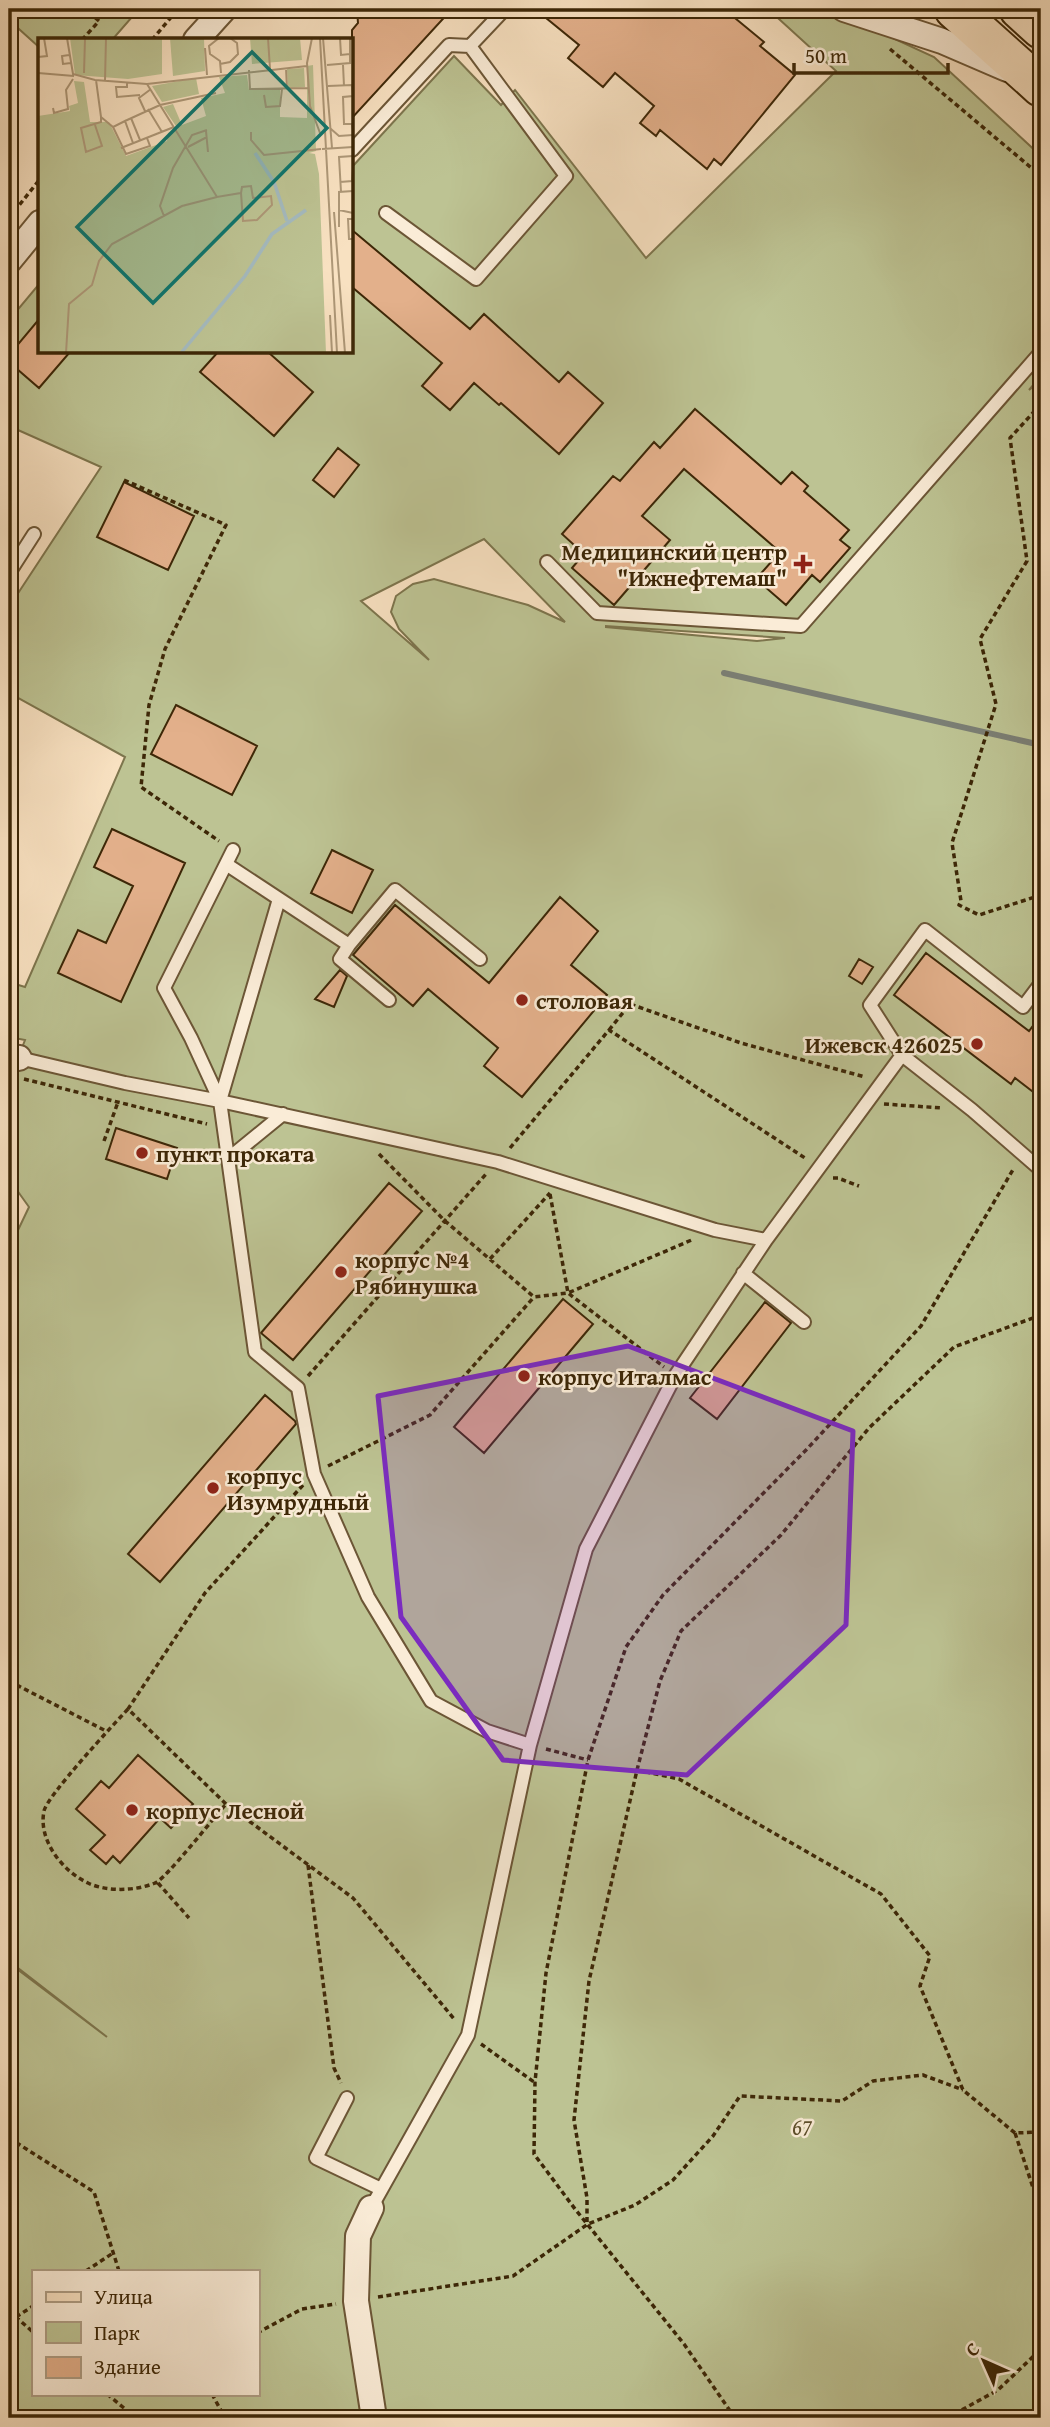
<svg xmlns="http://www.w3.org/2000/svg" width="1050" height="2427" viewBox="0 0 1050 2427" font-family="'Gentium Book Plus',serif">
<rect width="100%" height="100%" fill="#f8e1c1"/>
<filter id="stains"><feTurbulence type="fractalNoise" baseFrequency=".00286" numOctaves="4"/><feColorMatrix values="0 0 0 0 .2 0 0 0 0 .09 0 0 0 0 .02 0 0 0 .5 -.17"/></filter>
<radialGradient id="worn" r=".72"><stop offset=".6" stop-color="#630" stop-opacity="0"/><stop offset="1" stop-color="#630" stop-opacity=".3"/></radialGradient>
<path fill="#bdc393" stroke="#7d754d" stroke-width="2" fill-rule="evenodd" d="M9,9H139L112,40H40V48L9,20Z
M768,9H830L934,57L1041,156V376L1029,390L1041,381V2418H9V1963L107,2037L9,1961V1249L29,1207L9,1179V1082L25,1040L9,1037V982L25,987L125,757L9,693V607L101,467L9,426V320L40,283V352H352V167L454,56L501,105L515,90L646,258L836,71ZM484,539L565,622L528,605L434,579L413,584L396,596L391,612L399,629L429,660L361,601ZM606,627V626L785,638L757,641ZM33,2271H257V2394H33Z"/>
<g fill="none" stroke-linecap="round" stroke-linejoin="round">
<path stroke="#7b7f75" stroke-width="6" d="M724,673L1041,745"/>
</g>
<path fill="#e3b08b" stroke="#3d2707" stroke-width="2" d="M357,9H452L352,118V30L358,23Z
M535,9H724L764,42L760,46L795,75L721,165L714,159L707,169L660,130L656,136L640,123L654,106L615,73L603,87L568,58L579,45Z
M352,230L470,329L484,314L559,382L568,372L603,403L559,454L501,403L499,405L474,383L450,410L422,386L442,363L352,287Z
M40,318V352H70L39,388L9,362V355Z
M218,352H268L313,392L274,436L200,372Z
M695,409L781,484L792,472L808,486L804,491L849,530L840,540L850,548L820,582L812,575L786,605L756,579L780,552L684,469L642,516L670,540L614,605L572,568L584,554L562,534L613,476L620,481L654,442L660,448Z
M338,448L359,465L334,497L313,480Z
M124,482L194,516L168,570L97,537Z
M176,705L257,746L232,795L151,754Z
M112,829L185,863L121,1002L58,973L78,930L106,943L133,886L94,867Z
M332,850L373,870L352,913L311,893Z
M560,897L598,931L571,965L607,995L522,1097L484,1066L498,1048L428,989L413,1006L353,955L395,905L489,983Z
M926,953L1029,1031L1041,1015V1098L1015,1078L1011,1084L894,995Z
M859,959L873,967L862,984L849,976Z
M340,970L347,976L334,1007L315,999Z
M116,1128L177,1148L167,1179L106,1159Z
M389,1183L422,1211L293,1360L261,1333Z
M563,1299L593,1324L484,1453L454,1427Z
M765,1302L791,1323L717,1419L690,1398Z
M265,1395L295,1421L296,1424L160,1582L128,1554Z
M138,1755L193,1804L171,1828L160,1818L120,1863L113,1856L106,1864L90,1850L105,1835L76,1809L101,1781L109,1788Z"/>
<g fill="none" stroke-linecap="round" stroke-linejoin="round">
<g stroke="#6c5636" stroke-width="16">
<path id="service" d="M352,150L449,45L470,46L505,9
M386,213L476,279L566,176L470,46
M547,562L597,613L801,626L1041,352
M9,573L34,534
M233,850L164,988L191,1038L220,1101L255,1352L298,1388L314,1474L368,1597L431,1701L487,1731L530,1745
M226,864L349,945L340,959L389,1000
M349,945L395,890L480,959
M902,1055L870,1005L925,930L1023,1007L1041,983
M19,1058L125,1083L220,1101L498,1162L715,1230L766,1240L902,1055L972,1110L1041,1170
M220,1101L279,899
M228,1159L283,1114
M743,1273L804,1322
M347,2098L316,2158L381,2189
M371,2208L468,2035L530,1745L586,1549L675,1376L766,1240"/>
</g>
<g stroke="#6c5636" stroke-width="28">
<path id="minor" d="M844,9L942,41L1007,69
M196,40L224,9
M9,261L40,223
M9,1057L19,1058
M371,2208L358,2236L356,2301L374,2418"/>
</g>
<g stroke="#3d2707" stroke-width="42">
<path id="primary" d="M954,9L1041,87
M1019,9L1041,29"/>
</g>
<path stroke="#3d2707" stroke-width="3.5" stroke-dasharray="5 3.5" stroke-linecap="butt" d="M82,40L99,21L85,9
M152,40L178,9
M890,49L1041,176
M1034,169L1041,160
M9,218L40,179
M1041,404L1010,438L1027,561L980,639L996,704L952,843L961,901L959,905L979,915L1041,895
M124,480L226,525L165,649L149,705L141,787L219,841
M609,1030L630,1004L741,1043L865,1077
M24,1079L207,1124
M884,1104L943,1108
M104,1141L118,1102
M510,1148L609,1030L805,1158
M379,1154L444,1220L534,1297L568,1293L664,1367
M833,1178H838L859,1186
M550,1194L568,1293L694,1239
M490,1259L550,1193
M308,1376L486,1174
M328,1466L430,1415L534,1297
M303,1485L205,1593L128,1709L226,1804L353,1898L455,2020
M9,1681L106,1731
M128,1709C114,1724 47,1796 44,1811C38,1840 62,1871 88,1883C107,1892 136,1891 155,1883C165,1880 215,1816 226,1804
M546,1749L588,1760
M637,1770L679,1779L881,1894L930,1956L920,1986L963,2090L1015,2133L1041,2132
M308,1865L334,2068L341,2083
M158,1883L189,1918
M481,2044L534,2082
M1015,2133L1041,2212
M9,2138L94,2192L119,2271
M587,2222V2198L574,2120L589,1981L637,1770L660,1681L681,1631L781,1535L869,1428L954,1347L1041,1315
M86,2271L113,2253
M378,2297L513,2276L588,2224L635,2205L673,2180L713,2136L740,2096L842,2101L873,2081L923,2075L963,2090
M9,2311L33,2332
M16,2317L33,2306
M257,2333L302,2309L336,2304
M107,2394L136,2418
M212,2394L225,2418
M735,2418L684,2344L575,2209L534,2154L535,2082L546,1973L588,1760L626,1647L663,1595L807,1449L921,1326L1014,1168
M947,2418L998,2390L1041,2349"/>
<use href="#service" stroke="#faecd7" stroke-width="12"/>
<use href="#minor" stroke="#faecd7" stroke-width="24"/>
<use href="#primary" stroke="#f8e1c1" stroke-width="38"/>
</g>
<path fill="#7b2cbf" fill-opacity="0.2" stroke="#7b2cbf" stroke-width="5" stroke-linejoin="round" d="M628,1346L853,1431L846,1625L687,1775L503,1760L401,1617L378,1396Z"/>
<g fill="#8f2418" stroke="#faecd7" stroke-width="2.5">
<path d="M799.5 553.5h7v7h7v7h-7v7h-7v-7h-7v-7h7z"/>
<circle cx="522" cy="1000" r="7"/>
<circle cx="977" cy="1044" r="7"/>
<circle cx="142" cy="1153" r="7"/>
<circle cx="341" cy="1272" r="7"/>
<circle cx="524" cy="1376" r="7"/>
<circle cx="213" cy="1488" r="7"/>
<circle cx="132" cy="1810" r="7"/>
</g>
<g text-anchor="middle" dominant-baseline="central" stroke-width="5" stroke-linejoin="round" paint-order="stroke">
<g font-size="23" font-weight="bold" fill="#3d2707" stroke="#faecd7" text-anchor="start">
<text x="787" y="551" text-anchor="end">Медицинский центр<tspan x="787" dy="26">"Ижнефтемаш"</tspan></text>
<text x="536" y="1000">столовая</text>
<text x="963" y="1044" text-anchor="end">Ижевск 426025</text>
<text x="156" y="1153">пункт проката</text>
<text x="355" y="1259">корпус №4<tspan x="355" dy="26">Рябинушка</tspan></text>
<text x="538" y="1376">корпус Италмас</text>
<text x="227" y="1475">корпус<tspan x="227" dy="26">Изумрудный</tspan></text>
<text x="146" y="1810">корпус Лесной</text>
</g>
<g font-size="23" font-style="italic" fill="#5d4e2a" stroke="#faecd7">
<text x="802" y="2126">67</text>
</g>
</g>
<g transform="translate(38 38)">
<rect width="315" height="315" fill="#f8e1c1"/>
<path d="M32,0H124V36L90,41L37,37ZM132,0H166L167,33L135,38ZM212,0H262L264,22L214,26ZM275,27L278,113L271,115L277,116L281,136L288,315H0V78L32,73L31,68L40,65L36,43L46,44L52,84H71L88,118L129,103L130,95L140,91L125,69L135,66L144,87L168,78L163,60L187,55L181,39L209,37L211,52L242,51V79L269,80V28ZM266,30L267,49L250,50L249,31ZM158,40L161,56L124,64L114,48Z" fill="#bdc393"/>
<path fill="none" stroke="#a4babf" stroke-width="3.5" d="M217,115L236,144L249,183M143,315L207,238L234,196L268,172"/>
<path fill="none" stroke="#ad9777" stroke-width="2" d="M29,0L35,36L57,42L109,46L269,28M181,0L171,8L172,16L182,23L183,35M230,0L232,31M274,0L269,25L272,68L282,95M282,0L299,315M285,0L294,110M302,0L303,17L312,16M167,10L169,37M31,17L24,18L25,26L33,25M0,19L9,18L6,0M182,26L192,24L200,16L199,5L192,0M289,27L312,25V0M305,27L306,48M248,30L249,51M211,32L212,51L270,50M0,35L36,38M46,35L47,0M58,42L63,79L75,89M67,43L68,0M89,44V49H78L79,59L102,57M109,46L179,159L203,155L205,183L219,182L234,167L233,158L215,160L213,148L204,149L203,155M290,48L314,47L315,58L305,59L306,86H314L315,92M226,57L228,69L242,68L244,51M15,70L16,75L30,71L28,52L35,41M110,71L124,94M107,73L101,60L113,51M93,80L102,102M87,83L122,67L178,55M57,87L64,108L48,114L43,90L63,84V79M293,91L301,98L315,97M168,93L170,114M213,94V102L226,117L283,111M95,105L87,83L75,89L88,116L112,108L109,100M150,109L169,99M83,110L136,89M284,111L315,109M302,144L314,143L315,131M303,154L301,119L315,118M301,172V154L315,153M296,174L307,315M126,178L122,168L135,130L154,97L169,92M315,181H310L311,201H315M301,189V172L315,175M292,277L294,315M28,315L31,266L54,247L61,223L74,206L144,168L179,159"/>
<path fill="#0f766e" fill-opacity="0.15" stroke="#0f766e" stroke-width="3.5" d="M214,14L289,90L115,265L39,189Z"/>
<rect width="315" height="315" fill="none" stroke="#3d2707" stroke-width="3.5"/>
</g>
<rect width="1050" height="2427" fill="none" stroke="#f8e1c1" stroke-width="35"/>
<rect x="10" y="10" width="1029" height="2406" fill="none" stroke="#3d2707" stroke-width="3.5"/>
<rect x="18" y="18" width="1015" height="2392" fill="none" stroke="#3d2707" stroke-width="2"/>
<rect x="32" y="2270" width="228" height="126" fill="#faecd7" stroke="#ae9d84" stroke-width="2"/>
<rect x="46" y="2292" width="35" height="10" fill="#f8e1c1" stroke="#ae9d84" stroke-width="2"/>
<text x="94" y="2304" font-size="21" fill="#3d2707">Улица</text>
<rect x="46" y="2322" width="35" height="21" fill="#bdc393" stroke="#ae9d84" stroke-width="2"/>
<text x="94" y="2340" font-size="21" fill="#3d2707">Парк</text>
<rect x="46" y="2357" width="35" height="21" fill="#e3b08b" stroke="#ae9d84" stroke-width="2"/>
<text x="94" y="2374" font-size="21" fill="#3d2707">Здание</text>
<g transform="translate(984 2361) rotate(315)" stroke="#faecd7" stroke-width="5" paint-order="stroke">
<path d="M0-5L12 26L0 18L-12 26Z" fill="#3d2707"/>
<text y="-10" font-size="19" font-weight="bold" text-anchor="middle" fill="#3d2707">С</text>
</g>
<path d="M794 63v10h154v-10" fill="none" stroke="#3d2707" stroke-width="3.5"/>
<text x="805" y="63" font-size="21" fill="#3d2707" stroke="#faecd7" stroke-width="5" paint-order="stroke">50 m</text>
<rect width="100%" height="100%" filter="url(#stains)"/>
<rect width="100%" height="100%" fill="url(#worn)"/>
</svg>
